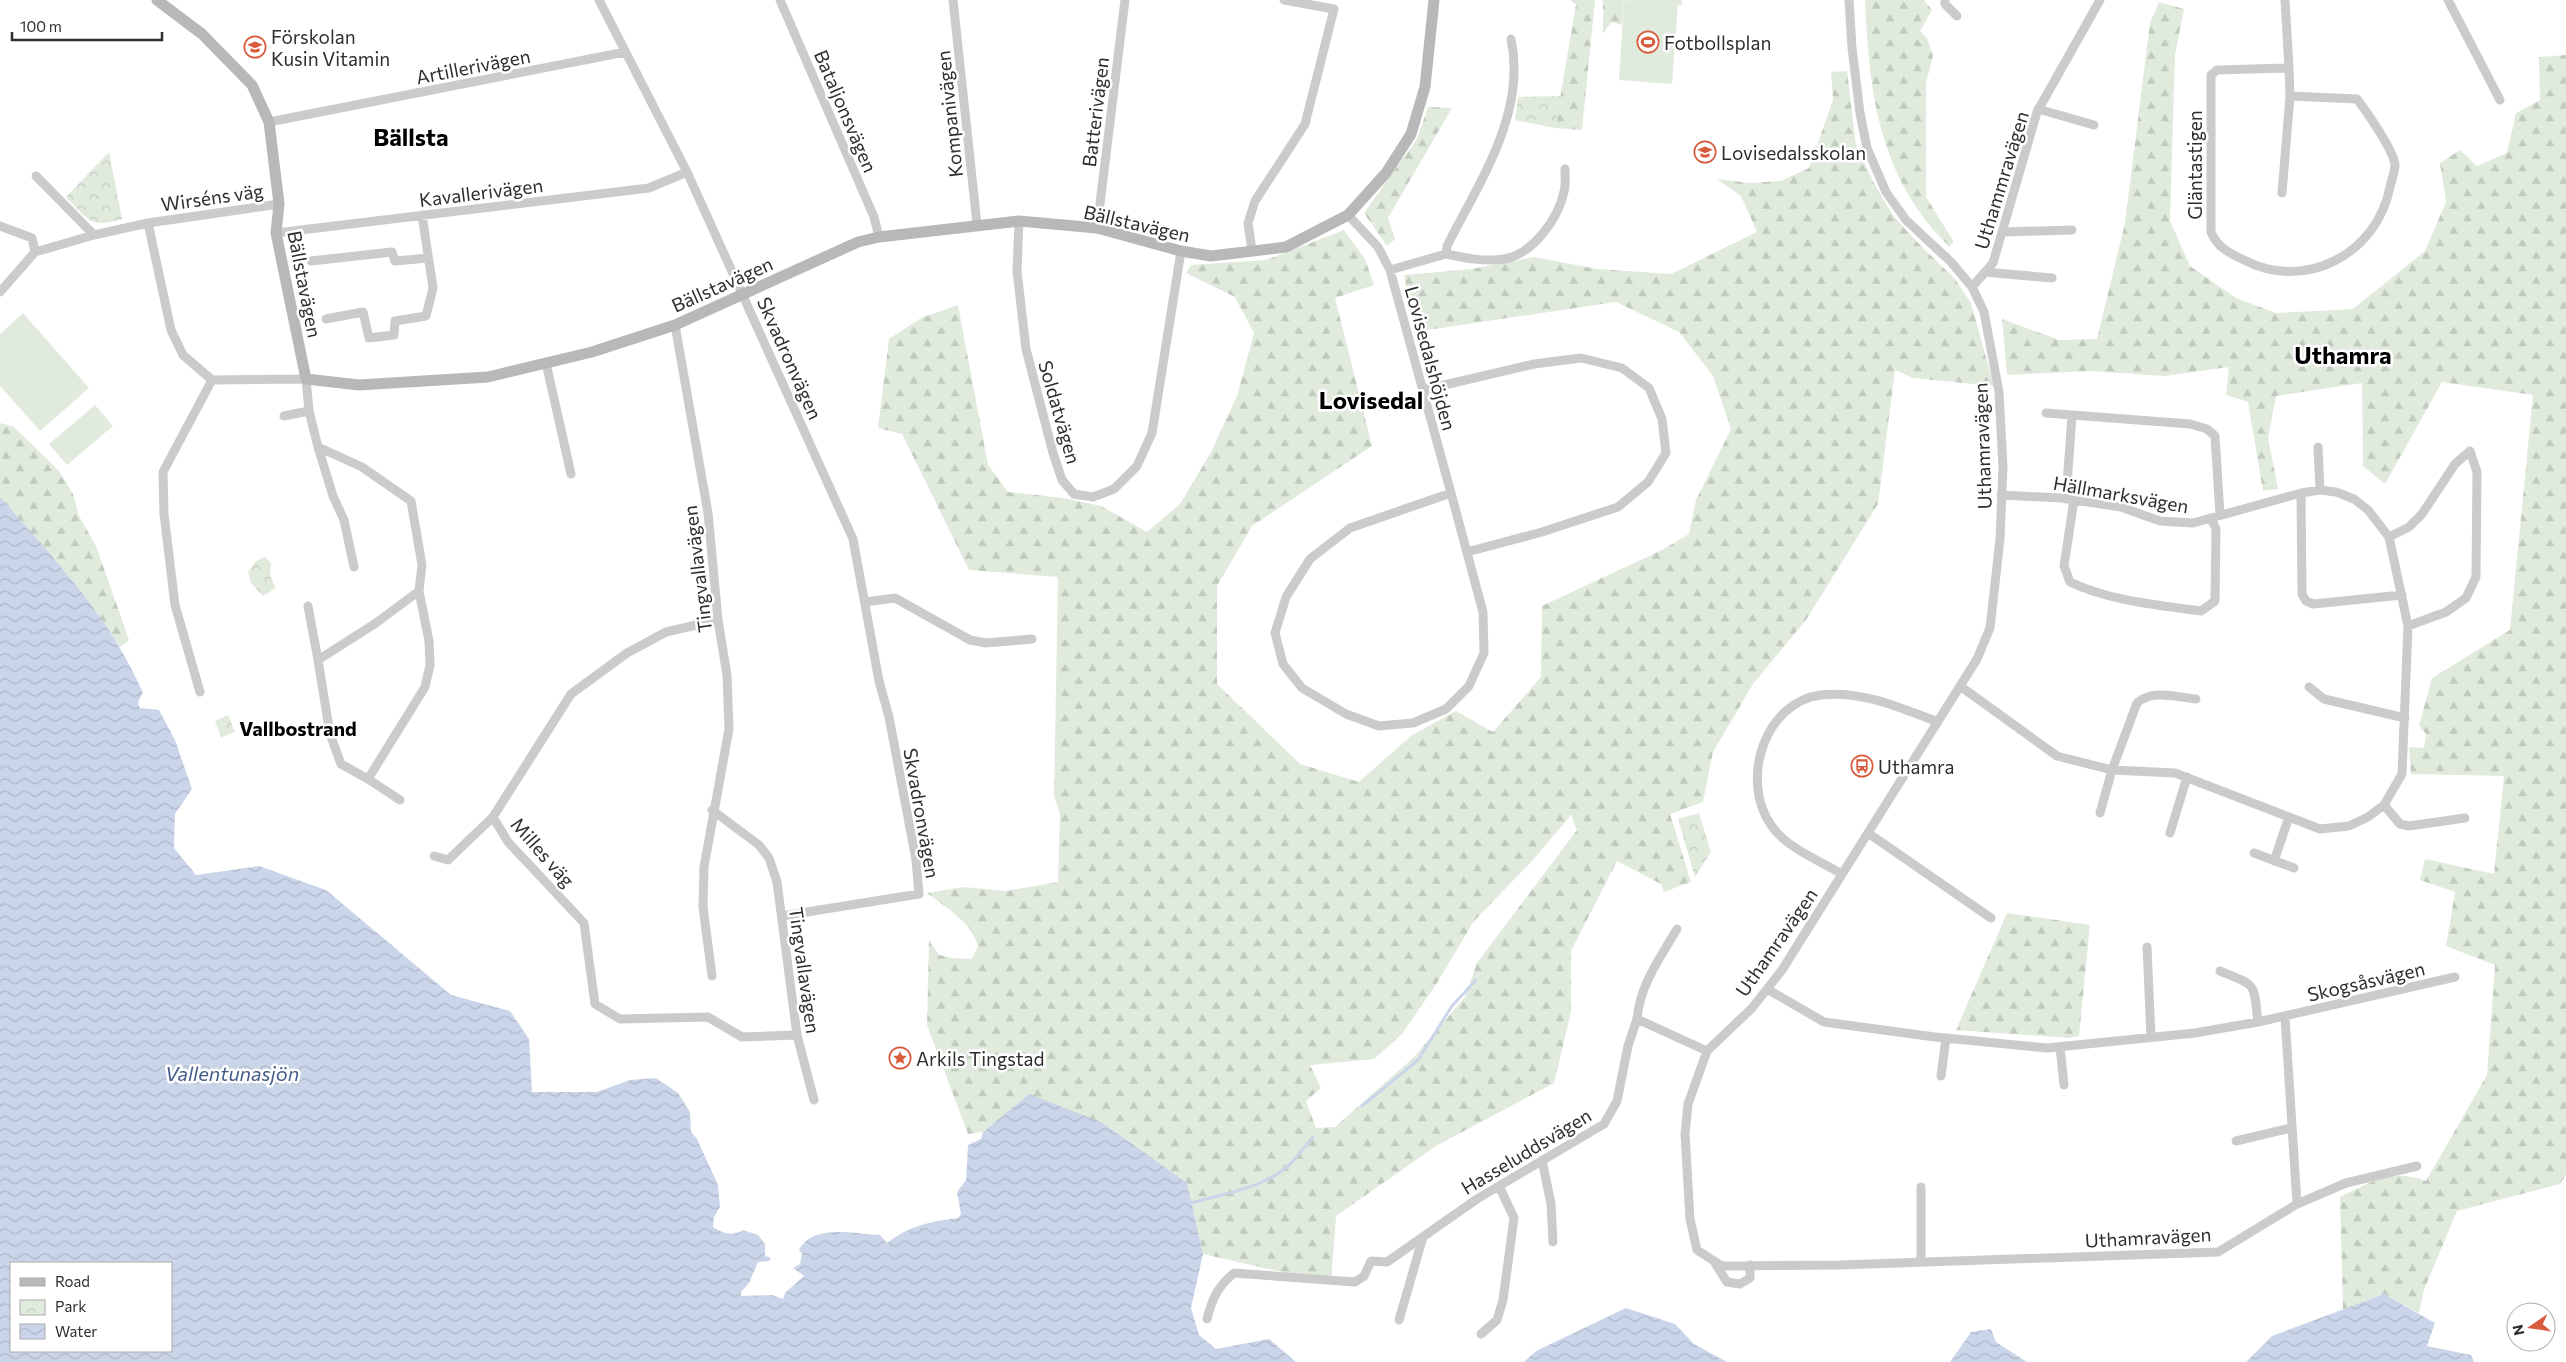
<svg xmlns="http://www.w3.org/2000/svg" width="2566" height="1362" viewBox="0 0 2566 1362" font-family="Commissioner,sans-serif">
<defs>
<pattern id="forest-firs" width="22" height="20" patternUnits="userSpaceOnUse" patternTransform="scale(1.25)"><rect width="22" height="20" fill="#e1ebdd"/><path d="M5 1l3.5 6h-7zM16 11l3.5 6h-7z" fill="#c1cabe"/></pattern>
<pattern id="park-crowns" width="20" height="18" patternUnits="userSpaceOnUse" patternTransform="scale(1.25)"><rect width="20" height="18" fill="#e1ebdd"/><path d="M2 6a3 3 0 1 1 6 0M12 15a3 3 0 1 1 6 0" fill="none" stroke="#c1cabe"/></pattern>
<pattern id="water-waves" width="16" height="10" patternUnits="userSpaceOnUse" patternTransform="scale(1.25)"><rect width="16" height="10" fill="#cbd5e9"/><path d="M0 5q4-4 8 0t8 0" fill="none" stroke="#afb7c8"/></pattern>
</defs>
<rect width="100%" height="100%" fill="#fff"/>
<path fill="url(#forest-firs)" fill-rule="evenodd" d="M1570,0H1595L1582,130L1555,128L1576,4Z
M1603,0H1624L1622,25L1612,22L1603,33Z
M1627,0H1682V5Z
M1865,0H1924L1932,10L1920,31L1927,38L1933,56L1926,83V197L1954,242L1949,246C1879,178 1869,93 1865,0Z
M2159,2L2184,9L2175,55L2170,221L2190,266L2236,298L2276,313L2353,309L2425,251L2446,202L2440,163L2460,150L2477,166L2507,153L2516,113L2540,100L2539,57L2566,55V1175L2560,1184L2457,1211L2424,1290L2419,1313L2384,1294L2343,1310L2340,1197C2373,1182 2389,1168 2426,1181L2487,1075L2495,965L2446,946L2455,892L2420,880L2425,859L2494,874L2504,776L2411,774L2409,747L2424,748L2426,734L2419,726L2432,678L2510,630L2533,395L2442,382L2385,484L2363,466L2362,383L2276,396L2268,438L2278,489L2263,491L2248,402L2226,395L2229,367L2164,376L2089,371L2007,375L2002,319L2059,340L2097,339L2125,223L2150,23Z
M1847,71L1856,145L1874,183L1892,214L1917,242L1955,279L1971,303L1994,386L1913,378L1895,370L1878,504L1806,620L1753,684L1713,752L1703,802L1670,814L1691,882L1664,892L1661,884L1617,861L1571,951V1012L1554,1083L1436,1146L1336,1216L1331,1283L1203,1254L1187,1183L1027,1096L983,1132L968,1134L927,1025L929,940L939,955L951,958L972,959L978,946C971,921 946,908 927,893L964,887L1006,891L1058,882L1060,814L1054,796L1058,577L969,570L902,434L878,428L889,339L921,318L958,305L988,465L1008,492L1063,498L1101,506L1147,532L1180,504L1210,454L1237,396L1254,333L1235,297L1186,273L1191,265L1266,260L1344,230L1365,259L1374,285L1335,298L1372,446L1252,526L1217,586V684L1300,764L1359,782L1412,735L1456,711L1493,732L1541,677L1542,606L1662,550L1689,534L1696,500L1731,429L1713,376L1679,332L1616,302L1414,332L1404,275L1472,269L1534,257L1597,269L1671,274L1757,232L1741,196L1717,179L1749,183L1781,181L1809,168L1833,100L1831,72ZM1571,815L1577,830L1477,963L1465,997L1413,1058L1335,1127L1316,1128L1306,1101L1321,1088L1310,1065L1374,1059L1402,1034L1437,983L1474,921L1532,861Z
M1428,107L1452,108L1388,218L1395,239L1387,246L1364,213L1417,139Z
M0,423L14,427L59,471L73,494L79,516L96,546L129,640L120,647L65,571L0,497Z
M2007,913L2090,925L2079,1036L2070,1038L1956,1030Z"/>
<path fill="url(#park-crowns)" d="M1561,96L1555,128L1515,120L1518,97Z
M109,152L122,219C89,229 88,219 66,197Z
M264,557L271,563L270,576L276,588L263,596L251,583L248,572L255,562Z
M228,715L235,732L221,737L215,721Z
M1699,813L1711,852L1695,877L1678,819Z"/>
<path fill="#e1ebdd" d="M1624,0L1678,4L1672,84L1619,80Z
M23,313L89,388L40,431L0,386V334Z
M95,405L113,426L67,465L49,444Z"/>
<path fill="url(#water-waves)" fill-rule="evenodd" d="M0,497C53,557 111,618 143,693C140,698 136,702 140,708L159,710L175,740L192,789L175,814L174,848L196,875L259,866L326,890L451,995L510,1011L529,1039L532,1092H597L630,1080L656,1078L678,1093L690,1112L691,1132L697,1139L718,1185L720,1207L714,1217L713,1227C722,1233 733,1237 743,1230L758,1235L765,1244V1256L771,1258L769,1261L758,1262L749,1283L741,1292V1296L772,1295L783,1299L785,1293L804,1276L793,1268L800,1264L802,1254L799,1250C813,1223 855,1234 880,1235L887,1243C911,1225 929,1222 958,1218L961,1214L957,1192L966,1180L968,1145L981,1139L983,1132L1029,1094L1101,1122L1187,1183L1203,1254L1191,1308L1199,1335L1216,1349L1269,1339L1296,1362H0ZM171,1263V1351H11V1263Z
M2384,1294L2435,1323L2427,1346L2471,1355L2474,1362H2246L2272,1336Z
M1626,1308L1675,1324L1694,1344L1727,1362H1524L1536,1351Z
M1991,1329L1996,1342L2027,1362H1950L1971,1332Z"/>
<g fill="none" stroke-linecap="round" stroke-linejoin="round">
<path stroke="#cbd5e9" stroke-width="3" d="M1362,1106L1418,1060L1452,1006L1476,980
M1191,1203C1223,1194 1263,1188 1288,1166C1297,1158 1305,1146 1313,1137"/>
<path stroke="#cbcbcb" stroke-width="9" d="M599,0L687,172L853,539L879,681L889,717L916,860L919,894L782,916
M780,0L874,217L879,237
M953,0L977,224
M1849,0L1852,48L1860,113L1867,148L1886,192L1906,220L1951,262L1972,287L1984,312L1999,392L2003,467L2000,539L1990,628L1977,659L1782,970L1752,1008L1707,1051L1688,1104L1685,1134L1690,1219L1697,1250L1722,1266L1840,1265L2218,1252L2297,1204L2346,1183L2417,1166
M1945,0V4L1957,16
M2285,0L2289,68
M2448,0L2500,100
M2038,109L2094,125
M269,122L625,52
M36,176L94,235
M2282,193L2290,96L2357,99C2367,112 2394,151 2395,165C2395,172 2391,181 2390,187C2377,254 2305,292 2244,260C2229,253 2217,247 2211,232V75L2217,70L2289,68L2290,96
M1348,215L1378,247L1390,270L1451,493L1483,612L1484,653L1469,686L1446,709L1413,723L1379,726L1346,714L1302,688L1283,664L1275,633L1286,597L1310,559L1350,528L1451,493
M1019,221L1017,271L1026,349L1053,453L1062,480L1074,494L1093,497L1114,489L1137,466L1152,433L1181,251
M0,226L32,238L35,252
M1097,228L1125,0
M2003,232L2072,230
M276,233L649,188L687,172
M1252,251L1248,223L1255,201L1305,124L1334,9L1284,0
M1446,254C1465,258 1485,262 1504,259C1533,254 1558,219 1564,192C1566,185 1565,176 1565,169
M311,261L392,252L395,261L428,258
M1390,270L1446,254L1447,246C1479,182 1527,114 1511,39
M1985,272L2052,278
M1972,287L1993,263L2037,112L2100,0
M0,292L35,252L94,235L148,223
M326,319L363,312L369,338L394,335L395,321L426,316L433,288L422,215
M675,325L708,513L718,620L727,675L729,729L704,867L703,907L712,976
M546,363L571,474
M212,380L183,355L171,330L148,223L279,204
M1423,390L1534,364L1581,358L1622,368L1649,388L1662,419L1666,453L1648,482L1618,507L1542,532L1467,552
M2046,413L2190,424L2207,429L2215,436L2220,515
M284,416L309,411
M318,447L333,496L344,520L354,567
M2318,447L2320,490
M2301,493L2302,594L2306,601L2313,604L2402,595
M2066,499L2072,415
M2074,500L2064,566L2070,582C2110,601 2157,605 2201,611L2215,601L2216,529L2211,518
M2389,537L2409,527L2422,514L2455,464L2470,451L2477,472L2476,577L2466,598L2446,612L2408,626
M865,602L895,598L970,640L986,643L1032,639
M308,606L318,660
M1960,686L2057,756L2112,770L2175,773L2320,829L2349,826L2368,817L2384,805L2402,774L2408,626L2389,537L2368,510L2354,499L2336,492L2320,490L2301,493L2193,523L2160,521L2121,507L2061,498L2001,495
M2309,687L2324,699L2405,718
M200,692L175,605L164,514L163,472L212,380L306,379L309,411L318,447L362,467L411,501L422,565L419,591L429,641L430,665L425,687L368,779L341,764L330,734L318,660L376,623L419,591
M368,779L400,800
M2384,805L2400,824L2409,826L2465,818
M712,810L759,845L769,858L777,882L797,1035L814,1100
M2100,813L2112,770L2137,703C2152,689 2177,697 2196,699
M493,817L508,842L584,923L595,1004L620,1019L708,1017L742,1037L797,1035
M1868,833L1991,918
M2170,833L2187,777
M2254,853L2294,868
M434,856L448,860L493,817L571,694L627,653L666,632L718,620
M2274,861L2289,817
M1842,874C1819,860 1786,848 1771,825C1740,781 1764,702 1821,695C1861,690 1901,708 1938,722
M2147,947L2151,1037
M2220,971C2258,987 2253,981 2258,1022
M1767,989L1824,1022L1935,1037L2047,1048L2195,1033L2258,1022L2455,977
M2285,1017L2297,1204
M1637,1019C1640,985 1660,958 1677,929
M2060,1047L2064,1085
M1941,1076L1946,1038
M2236,1141L2291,1128
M1542,1160L1551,1204L1553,1242
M1921,1262V1187
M1715,1263L1727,1282L1740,1284L1750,1278V1265
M1207,1319C1212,1299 1218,1286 1234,1273L1355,1282L1364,1276L1371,1261L1387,1262L1477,1199L1604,1124L1617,1101L1628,1046L1637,1019L1707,1051
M1399,1320L1423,1237
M1481,1334L1497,1320L1503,1300L1514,1218L1499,1186"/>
<path stroke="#b8b8b8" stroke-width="11" d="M157,0L202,34L252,85L269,122L279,204L276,233L306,379L359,385L488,377L592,352L675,325L858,242L879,237L1019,221L1097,228L1181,251L1211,256L1286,247L1348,215L1386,173L1411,134L1425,87L1434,0"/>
</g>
<defs>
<g id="stadium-ring" transform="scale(1.125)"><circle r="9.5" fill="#fff" stroke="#d85b3e" stroke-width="1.5"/><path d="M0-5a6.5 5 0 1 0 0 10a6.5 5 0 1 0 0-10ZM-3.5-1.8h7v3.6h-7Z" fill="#d85b3e"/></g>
<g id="school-ring" transform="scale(1.125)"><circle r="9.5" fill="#fff" stroke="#d85b3e" stroke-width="1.5"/><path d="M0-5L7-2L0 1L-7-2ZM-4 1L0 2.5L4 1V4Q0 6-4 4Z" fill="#d85b3e"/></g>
<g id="bus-ring" transform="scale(1.125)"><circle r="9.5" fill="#fff" stroke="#d85b3e" stroke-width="1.5"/><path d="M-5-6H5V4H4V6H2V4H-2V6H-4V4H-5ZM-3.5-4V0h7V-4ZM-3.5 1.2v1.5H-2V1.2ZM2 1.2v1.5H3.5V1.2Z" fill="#d85b3e"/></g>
<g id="sight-ring" transform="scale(1.125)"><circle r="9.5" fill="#fff" stroke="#d85b3e" stroke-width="1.5"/><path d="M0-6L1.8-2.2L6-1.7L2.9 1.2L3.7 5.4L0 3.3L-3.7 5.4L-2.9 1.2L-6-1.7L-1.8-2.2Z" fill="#d85b3e"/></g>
</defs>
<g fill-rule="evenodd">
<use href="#stadium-ring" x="1648" y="42"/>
<use href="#school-ring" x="255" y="47"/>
<use href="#school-ring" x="1705" y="152"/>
<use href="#bus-ring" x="1862" y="766"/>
<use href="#sight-ring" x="900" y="1058"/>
</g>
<g text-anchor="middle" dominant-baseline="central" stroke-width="5" stroke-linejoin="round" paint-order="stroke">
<g font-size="19" fill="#2e2e2e" stroke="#fff" text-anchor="start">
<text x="271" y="36">Förskolan<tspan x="271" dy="22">Kusin Vitamin</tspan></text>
<text x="1664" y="42">Fotbollsplan</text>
<text x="1721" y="152">Lovisedalsskolan</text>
<text x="1878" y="766">Uthamra</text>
<text x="916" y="1058">Arkils Tingstad</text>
</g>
<g font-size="19" fill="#2e2e2e" stroke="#fff">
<text transform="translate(473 66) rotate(-11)">Artillerivägen</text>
<text transform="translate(846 111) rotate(67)">Bataljonsvägen</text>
<text transform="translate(1095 112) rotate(-83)">Batterivägen</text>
<text transform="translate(949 114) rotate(-96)">Kompanivägen</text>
<text transform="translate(2194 165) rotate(-90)">Gläntastigen</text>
<text transform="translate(2001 180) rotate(-73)">Uthammravägen</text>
<text transform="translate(481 192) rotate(-7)">Kavallerivägen</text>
<text transform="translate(212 197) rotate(-8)">Wirséns väg</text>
<text transform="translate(1137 223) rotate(13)">Bällstavägen</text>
<text transform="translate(305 284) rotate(79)">Bällstavägen</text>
<text transform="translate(722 284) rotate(-24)">Bällstavägen</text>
<text transform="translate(790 358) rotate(66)">Skvadronvägen</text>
<text transform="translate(1431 358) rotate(75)">Lovisedalshöjden</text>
<text transform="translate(1060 412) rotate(74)">Soldatvägen</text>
<text transform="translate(1982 446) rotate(-92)">Uthamravägen</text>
<text transform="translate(2121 494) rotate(10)">Hällmarksvägen</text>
<text transform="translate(697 569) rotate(-97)">Tingvallavägen</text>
<text transform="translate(922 813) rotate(80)">Skvadronvägen</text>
<text transform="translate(543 852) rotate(49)">Milles väg</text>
<text transform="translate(1776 942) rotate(-55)">Uthamravägen</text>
<text transform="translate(805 970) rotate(82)">Tingvallavägen</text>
<text transform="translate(2366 981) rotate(-13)">Skogsåsvägen</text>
<text transform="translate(1526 1151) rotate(-31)">Hasseluddsvägen</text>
<text transform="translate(2148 1237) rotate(-3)">Uthamravägen</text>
</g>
<g font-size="20" font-weight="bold" fill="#000" stroke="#fff">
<text x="298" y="728">Vallbostrand</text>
</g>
<g font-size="20" font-style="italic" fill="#435c8a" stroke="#fff">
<text x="232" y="1073">Vallentunasjön</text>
</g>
<g font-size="24" font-weight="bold" fill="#000" stroke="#fff">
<text x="411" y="136">Bällsta</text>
<text x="2343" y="354">Uthamra</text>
<text x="1371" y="399">Lovisedal</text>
</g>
</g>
<rect x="10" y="1262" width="162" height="90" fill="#ffffff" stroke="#ababab"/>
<rect x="20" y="1278" width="25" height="8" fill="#b8b8b8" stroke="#ababab"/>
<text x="55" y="1287" font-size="15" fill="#2e2e2e">Road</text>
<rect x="20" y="1300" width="25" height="15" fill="url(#park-crowns)" stroke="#ababab"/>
<text x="55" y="1312" font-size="15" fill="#2e2e2e">Park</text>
<rect x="20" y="1324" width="25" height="15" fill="url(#water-waves)" stroke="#ababab"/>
<text x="55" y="1337" font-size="15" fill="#2e2e2e">Water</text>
<g transform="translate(2531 1327) rotate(257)"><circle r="24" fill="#ffffff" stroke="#ababab"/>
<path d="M0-4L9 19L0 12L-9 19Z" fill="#d85b3e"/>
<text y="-8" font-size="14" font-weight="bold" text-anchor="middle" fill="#2e2e2e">N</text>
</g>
<path d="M12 32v8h150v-8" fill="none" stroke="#2e2e2e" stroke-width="2.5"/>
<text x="20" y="32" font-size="15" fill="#2e2e2e" stroke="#ffffff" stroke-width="4" paint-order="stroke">100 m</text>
</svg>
